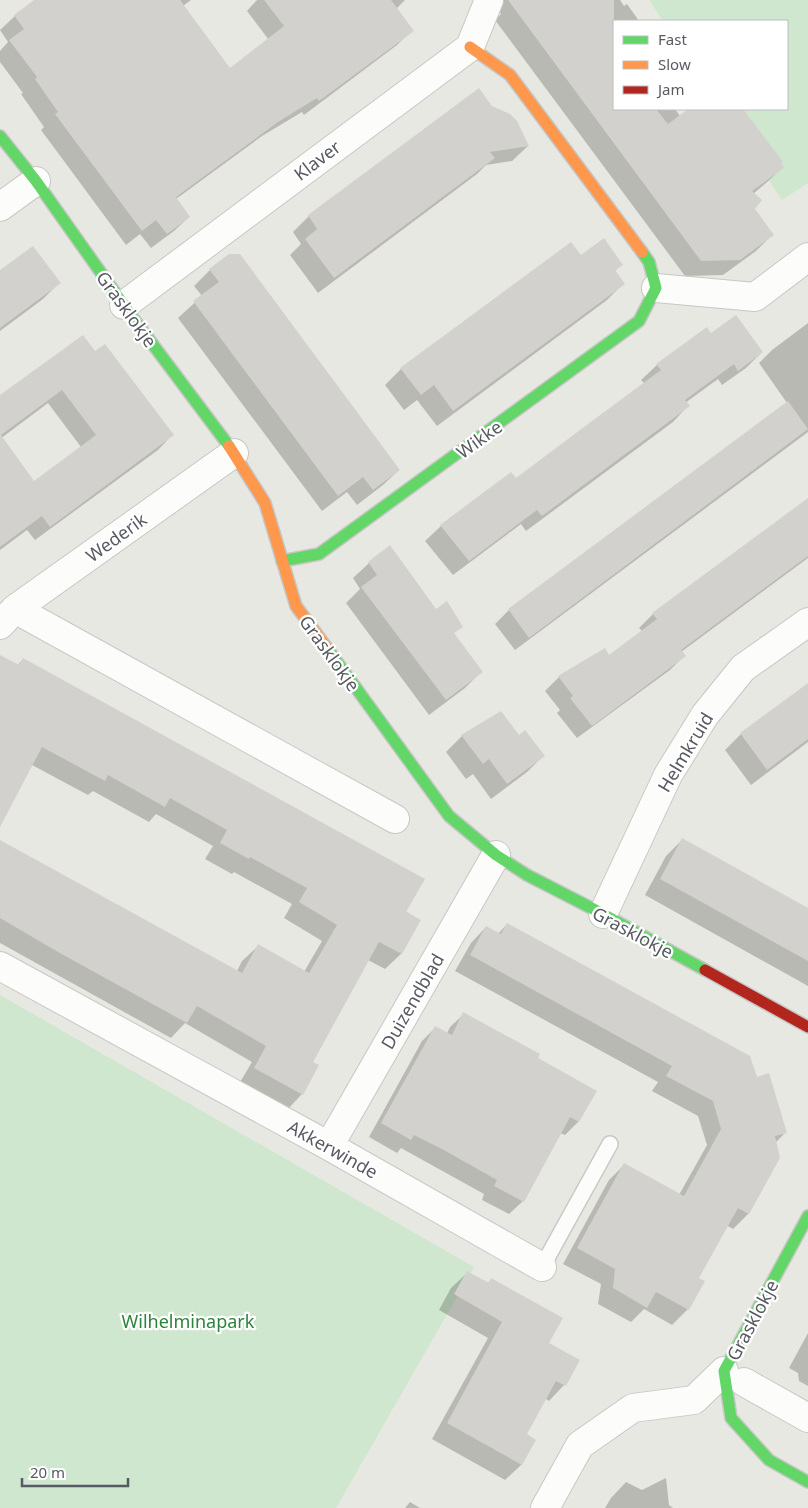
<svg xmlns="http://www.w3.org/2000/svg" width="808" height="1508" viewBox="0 0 808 1508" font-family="'Noto Sans',sans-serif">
<rect width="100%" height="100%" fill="#e8e8e2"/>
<path fill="#cee7ce" d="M649,0H808V183L782,200L722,109H787V21H663Z
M0,995L474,1267L336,1508H0Z"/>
<path fill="#0003" d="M36,0H191L183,6L230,69L269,40L247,11L257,0H405L396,9L412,30L397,45L304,115L302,112L262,136L176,199L189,217L174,231L151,248L140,234L126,245L41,130L44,127L21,94L23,93L0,62V51L8,42L0,30L15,16Z
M495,0H620L624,6L627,4L639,21H614V109H675L680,116L690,109H742L781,162L779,164L782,168L766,183L753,194L754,209L772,235L756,251L723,275L685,276L495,20L501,14L494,1Z
M479,90L492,107L528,146L512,161L486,165L477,174L318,293L290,255L301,244L293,232L309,216Z
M581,256L622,264L614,272L623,284L607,300L437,426L417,400L404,410L385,385L401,369Z
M210,270L399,470L383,485L357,505L347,492L322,511L178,318L202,296L194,286Z
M0,271L59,283L43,299L0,331Z
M808,323V432L515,650L495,624L509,610L787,403L759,363L772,350Z
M762,352L746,368L722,385L718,379L685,403L688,406L673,422L526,531L521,524L453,575L425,541L441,526L511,474L515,480L645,384L641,380L657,365Z
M95,353L172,435L158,450L35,540L27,530L0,550V459L34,482L81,447L48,403L0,439V397Z
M808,510V558L681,652L684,656L670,670L577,738L557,713L560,710L545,691L559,677L609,656L643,632L639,628L653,614Z
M369,563L435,611L461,626L453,634L481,672L465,688L429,715L346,603L360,589L353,578Z
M23,659L419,920L401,954L385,969L368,960L312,1063L302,1094L287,1110L239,1084L252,1062L185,1023L171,1038L0,943V841L237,971L242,961L258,946L304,972L322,941L284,918L292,904L234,872L232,874L205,859L213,846L156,814L149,822L93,791L88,795L32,765L0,825V666H17Z
M808,684V742L751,785L725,750L741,734Z
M462,736L519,737L543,756L527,772L491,799L473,774L466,779L446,752Z
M682,840L808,909V986L645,895L666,856Z
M507,924L756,1078L785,1133L775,1143L779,1157L748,1214L733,1229L726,1225L697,1279L703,1282L688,1309L672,1325L644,1309L631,1322L598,1304L601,1284L563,1264L609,1180L624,1165L679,1195L707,1145L698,1116L652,1091L658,1082L455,971L471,943L486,927L498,934Z
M464,1014L536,1059L596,1091L578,1122L565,1135L560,1133L523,1201L509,1214L482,1200L484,1194L428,1163L401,1148L397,1153L369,1137L422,1041L436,1027L447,1033L450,1027Z
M467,1273L487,1284L492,1279L548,1344L578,1361L564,1385L549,1401L545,1398L525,1435L534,1440L521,1465L505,1480L432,1439L488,1338L439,1310L451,1288Z
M808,1333V1386L799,1381L798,1373L789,1368Z
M666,1478L669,1505L673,1508H605L611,1498L626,1482L642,1490Z
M410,1502L420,1508H405Z"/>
<path fill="#d2d1cd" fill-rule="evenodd" d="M34,0H180L230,68L284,26L264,0H391L414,31L319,101L317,98L278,122L176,197L190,217L167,234L156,220L142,231L55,114L58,112L35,79L37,77L9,40L24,29L14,15Z
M508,0H614V109H656L668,124L688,109H743L783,162L781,163L784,168L752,191L762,200L755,209L774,235L740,260L701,261Z
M479,88L492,106L510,114L517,121L529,146L490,152L495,158L334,278L305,239L317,229L308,215Z
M604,238L623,265L615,270L625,284L453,411L434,385L421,395L400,368L571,242L581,255Z
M33,246L61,283L0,328V270Z
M229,254H240L400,470L373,490L363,477L338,496L193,301L219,282L209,269Z
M736,315L763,352L738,371L734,364L685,400L690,406L542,516L537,510L469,561L440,525L511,472L516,478L588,424L661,370L656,364L707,327L711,333Z
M83,335L95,351L105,344L174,435L50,527L42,516L0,547V395ZM62,390L96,435L34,481L1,435Z
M788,401L808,429L529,638L508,609Z
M808,498V556L681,650L686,656L592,726L570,698L573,696L558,676L605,648L609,655L657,619L652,613Z
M390,545L436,609L447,601L463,627L454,633L483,672L446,700L361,587L377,575L368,562Z
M0,655L19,665L23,658L425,879L406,912L421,920L402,954L379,942L313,1062L319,1065L303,1095L254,1068L266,1046L197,1006L187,1023L58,952L0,918V840L242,973L258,944L309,973L337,925L299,902L307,888L250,857L249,859L220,843L227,830L170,798L165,807L108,775L105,781L42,747L0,827Z
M808,683V739L767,770L740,733Z
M501,711L519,735L525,730L545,756L507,784L489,759L483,764L461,735Z
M682,838L808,908V961L660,879Z
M507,923L750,1056L757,1077L769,1073L787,1133L775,1136L780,1158L749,1214L738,1208L699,1278L705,1281L689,1310L656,1292L647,1308L613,1288L615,1269L577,1248L624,1163L684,1196L721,1129L713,1101L666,1076L672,1066L470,955L486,926L501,934Z
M463,1012L540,1054L538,1058L597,1091L579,1122L570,1117L524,1202L494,1186L497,1180L442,1149L414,1135L411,1140L381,1123L435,1026L452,1035Z
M467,1271L489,1283L491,1278L563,1318L549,1343L580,1360L566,1386L556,1381L527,1434L536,1440L522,1465L447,1423L502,1322L454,1294Z"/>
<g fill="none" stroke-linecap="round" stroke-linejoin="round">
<g stroke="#c7c7c7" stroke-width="18">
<path id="lane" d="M542,1267L610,1144"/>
</g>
<g stroke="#c7c7c7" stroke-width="30">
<path id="street" d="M0,207L36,181
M656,288L755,297L808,257
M124,305L470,47L489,0
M15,609L395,819
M0,625L15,609L234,453
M603,914L668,775L705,715L743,668L808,622
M0,966L329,1146L542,1267
M329,1146L496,855
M744,1382L808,1418
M545,1508L580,1445L633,1408L694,1400L724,1371"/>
</g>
<g stroke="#c5c6c5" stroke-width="14">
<path id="fast" d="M0,136L36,181L133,318L229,446
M282,561L319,554L639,321L656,288L649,262L642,252
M327,648L449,816L496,855L527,875L603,914L705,970
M808,1216L724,1371L731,1418L769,1460L808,1482"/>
</g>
<g stroke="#c5c6c5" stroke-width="14">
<path id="slow" d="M470,47L510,75L642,252
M229,446L265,503L296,606L327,648"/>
</g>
<g stroke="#c5c6c5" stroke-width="14">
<path id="jam" d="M705,970L808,1027"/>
</g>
<use href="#lane" stroke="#fcfcfb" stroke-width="15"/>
<use href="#street" stroke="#fcfcfb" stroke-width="28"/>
<use href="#fast" stroke="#63d668" stroke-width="11"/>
<use href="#slow" stroke="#ff974d" stroke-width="11"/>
<use href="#jam" stroke="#b3261e" stroke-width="11"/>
</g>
<g text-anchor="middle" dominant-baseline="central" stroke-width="4.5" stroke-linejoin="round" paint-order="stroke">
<g font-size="18" fill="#575a61" stroke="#fff">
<text transform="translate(317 160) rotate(-37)">Klaver</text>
<text transform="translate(127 309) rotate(54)">Grasklokje</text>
<text transform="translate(479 439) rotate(-36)">Wikke</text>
<text transform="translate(116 537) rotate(-36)">Wederik</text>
<text transform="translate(330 653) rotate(54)">Grasklokje</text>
<text transform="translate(685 752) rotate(-59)">Helmkruid</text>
<text transform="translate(633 932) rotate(28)">Grasklokje</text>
<text transform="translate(412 1001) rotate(-60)">Duizendblad</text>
<text transform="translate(333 1149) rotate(29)">Akkerwinde</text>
<text transform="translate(752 1320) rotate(-62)">Grasklokje</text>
</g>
<g font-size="18" fill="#2d833c" stroke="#fff">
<text x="188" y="1321">Wilhelminapark</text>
</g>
</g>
<rect x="613" y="20" width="175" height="90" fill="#ffffff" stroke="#bcbdc0"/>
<rect x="623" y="36" width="25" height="8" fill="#63d668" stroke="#bcbdc0"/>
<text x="658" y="45" font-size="15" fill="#575a61">Fast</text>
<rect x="623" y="61" width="25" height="8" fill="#ff974d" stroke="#bcbdc0"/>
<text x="658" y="70" font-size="15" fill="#575a61">Slow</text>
<rect x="623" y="86" width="25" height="8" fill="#b3261e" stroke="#bcbdc0"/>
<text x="658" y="95" font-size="15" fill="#575a61">Jam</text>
<path d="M22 1478v8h106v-8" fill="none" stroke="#575a61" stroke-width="2.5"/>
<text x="30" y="1478" font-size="15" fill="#575a61" stroke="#ffffff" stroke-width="4" paint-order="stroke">20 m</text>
</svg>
